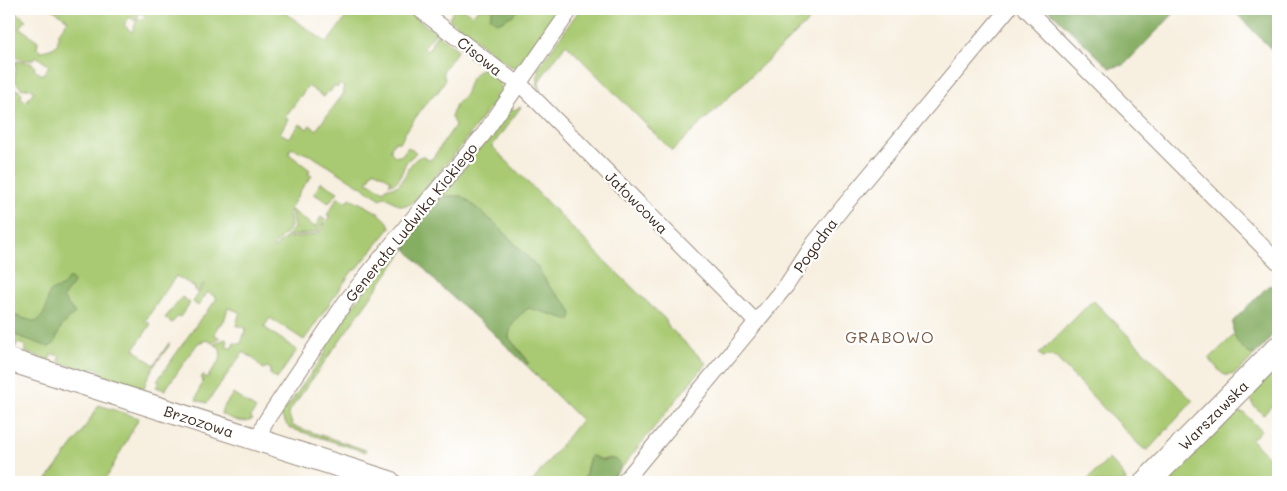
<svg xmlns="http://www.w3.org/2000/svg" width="1287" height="491" viewBox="0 0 1287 491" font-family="Mali,sans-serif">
<rect width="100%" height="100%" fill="#fff"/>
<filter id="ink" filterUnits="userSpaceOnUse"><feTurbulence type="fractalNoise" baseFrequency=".02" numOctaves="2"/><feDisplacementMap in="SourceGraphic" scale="10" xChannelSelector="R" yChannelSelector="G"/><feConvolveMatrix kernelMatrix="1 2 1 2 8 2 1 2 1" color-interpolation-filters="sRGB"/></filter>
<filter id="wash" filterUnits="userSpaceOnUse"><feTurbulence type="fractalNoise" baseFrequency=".0096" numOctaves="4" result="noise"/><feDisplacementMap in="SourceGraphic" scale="20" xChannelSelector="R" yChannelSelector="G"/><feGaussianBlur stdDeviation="1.12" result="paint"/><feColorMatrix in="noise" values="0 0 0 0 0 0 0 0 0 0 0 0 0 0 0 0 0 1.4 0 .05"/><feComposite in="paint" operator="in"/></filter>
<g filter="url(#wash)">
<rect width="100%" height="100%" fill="#f7efdf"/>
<path fill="#a9ca72" stroke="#727a48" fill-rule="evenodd" d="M9,9H11L26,20L20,28L38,41L37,48L41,51C53,49 60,47 58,34L68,20L52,9H142L135,21L130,17L124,25L132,32L138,18L142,20L145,17L141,13L145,9H280L327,43L352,9H405L436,33L423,47L427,51L432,45L431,43L438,34L458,50L443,71L445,80L438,92L434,94L426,104H425L405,133L401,142H394L391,148V152L395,156H401L408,147L416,152C414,156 410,158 407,161C401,170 403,181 391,184H389L391,180L374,170L367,182L384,191L387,187C407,191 404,161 422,156L428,160L432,159L454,127L455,125L451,117L456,104L465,95L471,78L482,68L500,82L502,91L459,149L411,204L401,206L384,196L381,199L312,156L291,148L289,154L310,170L308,174L312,176L302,188L289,211L291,227L273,247L274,248L284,239L318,234L330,216L327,215L338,197L347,202L350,198C361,204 389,215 390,228L356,270H353L304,340L270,318L264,327L297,350L277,379L270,374V369L267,367L263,369L253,358L243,352L207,403L196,400L203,379L201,378L203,375L207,378L221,358L220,348L214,344L225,339L228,341L226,347L232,348L234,343L241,344L246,328L236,325L240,312L228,308L224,321H222L221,325H218L215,335L220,338L212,343L207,340L198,343L165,390L156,387L160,382L157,381L203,315L204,316L217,298L208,292L198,306L193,302L204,285L203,284L197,293L194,290L195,287L176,276L145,321L151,324L134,349L154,365L169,343V346C159,359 147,373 144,389L100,376L101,370L92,367L89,372L59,362L60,356L52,354L49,360L25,352V345L17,343L15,348L9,346V84L22,93L21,98L26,102L34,91L29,88L22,89L14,81L16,68L15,62L17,61L32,63L35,67L34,69L42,75L49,66L36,56L33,60H23L9,55ZM340,84L344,87L342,91L344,93L316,130L310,125L307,129L300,124L289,138L280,133L288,119L285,117L308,86L324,97L328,91L330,92L334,86L337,88Z
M454,9H463L473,15L478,9H493L490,17L513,15L519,9H560L523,60L520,64L514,67L508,65L449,19Z
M580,9H808L815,15L672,151L566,44L539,81L540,92C536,84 535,79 540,72L537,70Z
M510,107L513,110L521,107L492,146L611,267L665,319L669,327L706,363L610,482H608L621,466L610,458L602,460L592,456C585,464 588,474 582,482H532L581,420L525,364L528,363L527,359L509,338C508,325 519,314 529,308L547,312L567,304L551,289L537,267L497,225L426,211L464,169Z
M321,182L338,192L329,203L314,194Z
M291,210L315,227L321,217L325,220L317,232L285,237L294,228Z
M406,235L407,246L288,413L293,426L360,448L366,450V452L289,428L278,411L286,409L326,352L325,343Z
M182,297L190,303L180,317L178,316L172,323L165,318Z
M1093,300L1193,401L1148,450L1144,449L1137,443L1056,358L1050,356L1043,357L1039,354Z
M1234,335L1235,338L1250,354H1255C1248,361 1235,380 1223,374C1218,370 1214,364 1209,359Z
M1278,362V400L1263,415L1253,405L1250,392Z
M233,394L256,409L250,417L253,419C244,426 230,418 221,414L222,409Z
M99,405L139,418L104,482H45L78,438Z
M1238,412L1244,413L1261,430L1252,440L1278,466V473L1269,482H1165L1229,413Z
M1109,459L1123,474L1126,482H1085Z"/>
<path fill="#86ae64" stroke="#606c41" d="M493,9H519L513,15L498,23L490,17Z
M1048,9H1178L1124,65L1110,68Z
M1232,9H1278V56Z
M444,196H462L497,225L537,267L551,289L567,304L572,314L570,320L529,308C519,314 509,325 509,338L529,363L525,364L490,330L441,287L407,250L406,235L426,211Z
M68,279H72L73,283L63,298L75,313L61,327L54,344L49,347L9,333V314L36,322C39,319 42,317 44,313C51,299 42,291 62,287Z
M1278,284L1277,328L1265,345L1255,354H1250C1238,346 1231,335 1233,321L1268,286Z
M590,456C595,456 597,459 602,460C611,461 615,454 621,466L608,482H582L585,478Z"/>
</g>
<g filter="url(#ink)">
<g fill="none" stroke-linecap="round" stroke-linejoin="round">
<g stroke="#998c7e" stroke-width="17">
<path id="minor" d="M419,9L508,77L519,83L756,322
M1026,9L1278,262
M259,440L264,424L269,416L346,301L409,223L483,135L571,9
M624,482L786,286L815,242L843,207L1008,9"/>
</g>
<g stroke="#998c7e" stroke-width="24">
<path id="secondary" d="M9,360L389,482"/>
</g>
<g stroke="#998c7e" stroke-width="27">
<path id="primary" d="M1147,482L1278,349"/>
</g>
<use href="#minor" stroke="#fff" stroke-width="15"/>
<use href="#secondary" stroke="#fff" stroke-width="22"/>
<use href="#primary" stroke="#fff" stroke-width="25"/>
</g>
</g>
<g text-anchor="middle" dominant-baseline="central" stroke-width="4.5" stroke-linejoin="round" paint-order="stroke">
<g font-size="15" fill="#3b2a1e" stroke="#fff">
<text transform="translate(480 56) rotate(38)">Cisowa</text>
<text transform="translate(637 202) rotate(45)">Jałowcowa</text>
<text transform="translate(411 222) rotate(-51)">Generała Ludwika Kickiego</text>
<text transform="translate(815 245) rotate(-54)">Pogodna</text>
<text transform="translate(1213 415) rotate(-45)">Warszawska</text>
<text transform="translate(199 421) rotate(18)">Brzozowa</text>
</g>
<g font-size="16" letter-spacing="1" fill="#7a5b43" stroke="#fff">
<text x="890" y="336">GRABOWO</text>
</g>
</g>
<rect width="1287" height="491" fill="none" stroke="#fff" stroke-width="30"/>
</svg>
